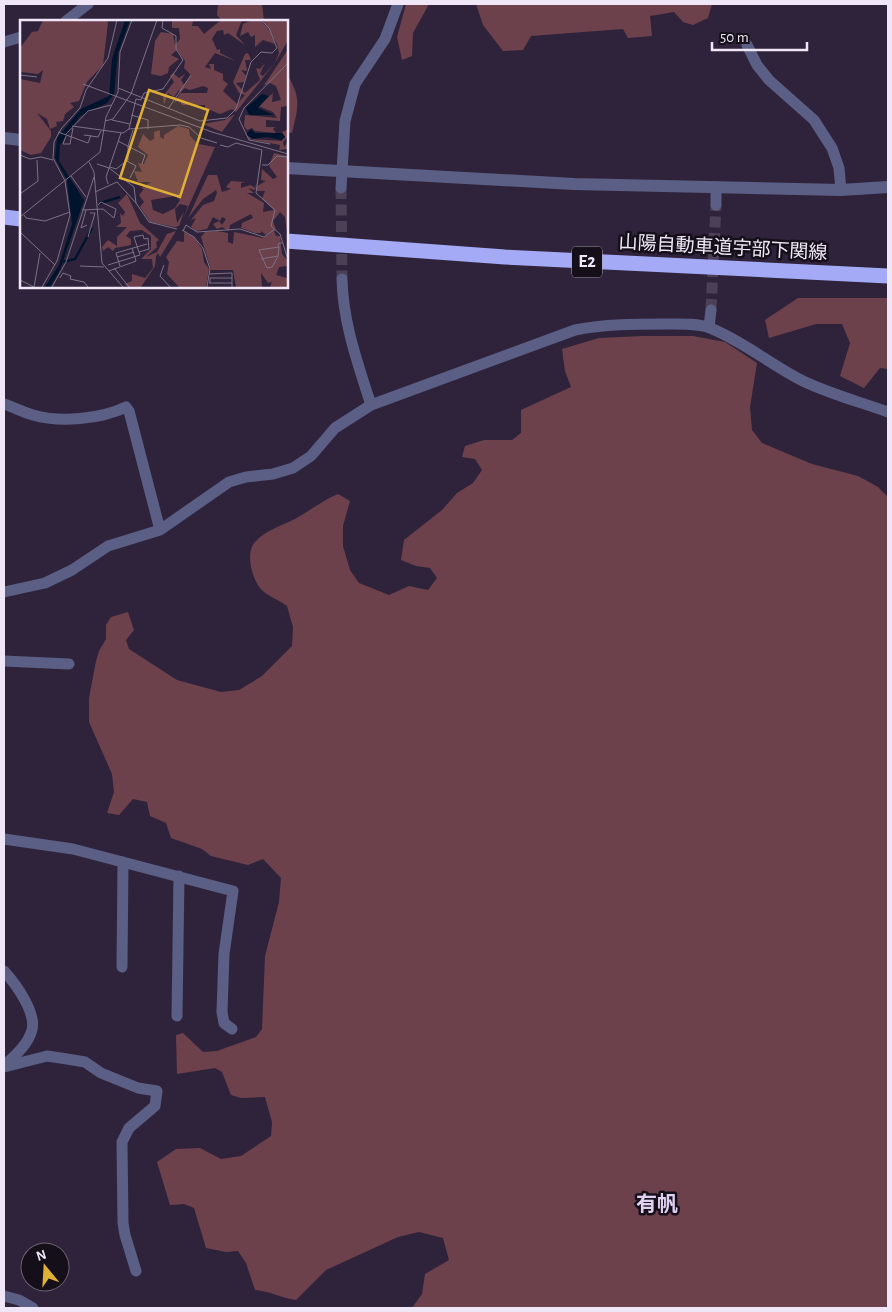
<svg xmlns="http://www.w3.org/2000/svg" width="892" height="1312" viewBox="0 0 892 1312" font-family="'Alegreya Sans','Noto Sans JP',sans-serif">
<rect width="100%" height="100%" fill="#2f233b"/>
<path fill="#6d414c" d="M218,4H262L264,21H222L217,15Z
M406,4H429L413,33L412,56L402,60L397,37Z
M476,4H712L708,18L693,25L683,22L674,12L650,16L652,36L628,38L623,29L531,36L523,50L503,51L483,25Z
M286,72C301,98 299,104 292,133L286,132Z
M798,298H888V369L880,368L864,388L840,376L850,343L842,324H816L769,338L765,320Z
M643,336H693L725,342L757,363L750,407L752,430L762,443L812,464L858,476L878,487L888,497V1308H412L422,1294L425,1274L449,1260L443,1238L419,1232L398,1237L326,1270L296,1300C281,1298 270,1291 255,1290L246,1263L238,1251L226,1252L206,1248L194,1208L184,1204L170,1205L157,1162L176,1149L200,1148L221,1159L241,1156L271,1136L272,1122L265,1097L241,1098L231,1095L222,1072L215,1068L177,1074L176,1035L183,1033L203,1052L217,1051L256,1037L262,1029L265,956L279,902L281,878L263,859L248,865L211,856L202,849L171,838L166,823L150,816L147,802L133,799L119,815L107,813L114,792L112,774L89,722V698L96,661L99,651L106,639V625L111,617L128,612L134,630L126,640L129,649L177,680L221,692L239,690L262,676L292,646L293,627L287,606C279,600 267,596 261,589C252,579 245,553 255,542C266,530 281,526 295,519C309,511 322,501 338,494L350,501L343,526V546L350,570L359,583L389,595L409,586L428,590L437,578L430,568L416,566L401,560L404,540L442,510L457,493L473,483L482,470L475,459L462,457L465,446L484,440H512L521,433V410L571,387L565,371L562,349L599,338Z"/>
<g fill="none" stroke-linecap="round" stroke-linejoin="round">
<path stroke="#4c4057" stroke-width="11" stroke-dasharray="11 5.5" stroke-linecap="butt" d="M341,188L342,279
M711,310L716,205"/>
<path stroke="#5b5f85" stroke-width="11" d="M66,21L88,4
M4,42L21,37
M747,45L757,65L769,80L814,120L832,148L839,168L841,190
M341,188L345,121L355,84L385,39L398,4
M716,205V188
M342,279C343,323 358,364 371,405
M709,327L711,310
M4,404C13,407 23,412 33,415C60,423 101,419 126,407L129,411L160,530
M4,592L45,583L72,570L108,546L160,530L229,482L246,477L273,474L293,468L311,456L335,428L371,405L575,330C605,324 635,324 665,324C680,324 697,323 710,328C743,341 771,365 803,381C830,394 860,402 888,412
M4,661L69,664
M4,839L73,849L233,891L224,954L222,1012L224,1023L232,1029
M122,967L123,862
M4,971C15,983 39,1015 31,1033C26,1047 14,1056 4,1066
M177,1016L179,876
M4,1067L47,1056L67,1059L85,1062L101,1073L138,1088L157,1091L155,1106L129,1128L122,1142L123,1223L125,1235L136,1271
M4,1296L19,1300L33,1308"/>
<path stroke="#5b5f85" stroke-width="12" d="M4,138L21,140
M286,168L574,184L841,190L888,187"/>
<path stroke="#a4aaf5" stroke-width="15" d="M4,217L21,219
M286,241L505,257L888,276"/>
</g>
<g text-anchor="middle" dominant-baseline="central" stroke-width="5" stroke-linejoin="round" paint-order="stroke">
<rect fill="#150f1a" stroke="#aea6b5" stroke-width="1" x="572" y="246.5" width="30" height="31" rx="4"/>
<g font-size="18" font-weight="bold" fill="#efe7f7">
<text x="587" y="262">E2</text>
</g>
<g font-size="19" fill="#efe7f7" stroke="#150f1a">
<text transform="translate(723 248) rotate(3)">山陽自動車道宇部下関線</text>
</g>
<g font-size="21" font-weight="bold" fill="#e1d1f1" stroke="#150f1a">
<text x="657" y="1204">有帆</text>
</g>
</g>
<g transform="translate(20 20)">
<rect width="268" height="268" fill="#2f233b"/>
<path d="M23,0H87L88,3L83,45L67,62L59,81L50,83L54,87L45,94L43,101L36,102L37,106L30,109L27,99L17,93L31,111V117L21,133L11,135L0,130V59L20,63L23,50L18,54L1,52L0,28L12,12L18,11ZM152,0L173,1L172,6H178L184,14L201,0H222L216,15L225,25L208,13L204,15L203,10L197,11L192,19L197,30L200,29V33L216,41L195,33L185,47L191,49L189,44H194V50L203,54V60L208,64L203,71L217,84L225,75L219,73L213,62L225,34L228,33L231,40H225L227,51L221,50L226,56L224,62L216,63L225,73L240,60L236,48L240,49L245,43L240,54L243,56L254,44L216,92L212,89L200,94L185,88V85H162L159,79L154,83L160,73H187L188,68L183,66L170,70L165,68L160,73L159,70L154,77L148,73L144,85L143,76L154,62L150,56L153,53L159,58L165,54L161,60L164,65L171,55L164,48L165,41L157,30L151,35L159,39L149,47L148,53L141,56L131,54L135,21L141,12L153,14L155,25L160,19L159,8H152ZM232,0H240L249,9L255,24L243,20L235,27V15L231,17L228,12L220,16L223,4ZM243,0H267V22L255,43L259,33L257,24ZM267,31V86L261,87L260,101L246,100V107H255L253,109L256,113L235,111L232,108L227,110L224,106L225,95L257,98L253,92L238,86L253,73L252,82L261,80L256,66L250,63L244,65ZM215,94L202,112L183,104L205,100ZM158,106L169,109L170,116L178,124L195,127L163,199L168,186L160,184L155,189L157,203L164,192L159,206L155,207L130,202L120,187L124,182L119,175L124,169L121,168L131,162H118L114,151L122,152L118,143L124,144L128,135L118,127L123,114L130,121L134,119V112L140,110V117L144,119V115ZM155,176L160,180L155,188L143,194L133,190L131,180ZM267,110V118L263,122L264,127L267,123V129L259,130L260,125L229,119L228,116L232,119L262,121L265,117L262,112ZM254,133L267,136V211L265,197L260,192L253,201L256,210L246,215L241,211V213H235L221,208L222,203L233,198L231,194L210,205L209,211L202,207L197,209L193,204L199,201L202,205L206,199L202,197L200,201L193,197L187,209L176,211L171,207L176,198L171,200L183,185L194,181L197,173L196,170L183,179L168,198L188,155H197L202,172L211,169L206,167L211,161L225,162L221,163V168L231,165L235,168L238,158L235,170L228,168L234,173H227L244,183L243,192L254,190L242,179L245,171H237V166L246,161L241,160L242,149L253,159L257,157L249,146ZM107,174L120,203L139,220L136,222L137,227L126,237L137,232L147,214L156,211L140,237L138,233L136,236L135,246L121,267H108L105,264L112,261V254L125,258L133,248L132,239H121L131,229V216L122,210L110,211L106,216L111,219V225L95,228L93,231L88,227L83,231L82,227L88,220L97,226V217L107,207H96L101,203L100,193L103,196L105,192L98,183ZM197,211L208,213V222L213,224L214,212L243,218L254,211L256,216H260L262,234L268,241L267,246L259,247L256,255L267,258V267H250L252,262L248,263L241,253L242,267H216L213,250H191L181,217L185,212ZM164,212L174,217L182,229L184,242L189,249L186,267H159L147,254L149,242L146,237L157,221L164,222Z" fill="#6d414c" fill-rule="evenodd"/>
<path d="M105,0H110L98,33L94,74L87,83L60,96L40,125L39,141L64,180L40,250L30,267H25L39,245L52,204L47,160L35,138L37,118L61,89L89,76L92,39ZM242,74L249,76L238,88L254,95H229L226,88ZM231,109L235,113H262L265,117L261,120L247,117L232,119L226,114Z" fill="#00142e"/>
<path fill="none" stroke="#00142e" stroke-width="2.5" d="M80,183L100,177M43,242L55,239L72,208"/>
<path fill="none" stroke="#7c7186" stroke-width="1" d="M0,55L17,57M63,64L192,112L268,134M98,68L180,101L207,98L216,89L231,42L241,32L252,33L257,28L249,8L241,0M148,89L171,55M111,95L128,100V109M92,100L110,104M85,101L93,99L111,74L137,0M52,106L103,113L109,109L160,105L169,107L181,118L197,123M109,109L116,79L121,80L124,73L143,69L163,40L156,29V16L142,8L143,0M38,112L68,123L71,115M45,115L68,91L91,85M64,115L78,117L81,111M46,116L43,124H50L53,108M98,121L125,135L122,144M250,124L229,120L219,99L224,88L268,43M200,125L208,127L216,123L242,130L236,173L255,190L251,206L260,214L268,240M0,135L10,139L21,137L33,140M107,141L116,146L110,158M69,142L74,152L82,243L103,267M77,144L89,148L114,167L116,183L129,202L157,209M242,145H248L257,136L268,137M90,147L96,149L108,140V126L113,110M51,156L66,177M88,164L86,157L101,113M75,172L97,162L116,183M0,174L18,161L17,140M62,190L83,189L94,198L96,189L81,182L78,185M66,190L61,208L67,205M4,195L6,198L25,201L50,192M0,197L80,132L86,97L98,72L100,32L112,0M162,210L174,217L183,228L190,249L187,267M163,211L166,205L177,212L220,209L244,217L254,210M0,212L35,245M68,217L75,193H70M259,227L239,230L247,248L252,247L257,238L258,236L259,227L258,225L259,223H262M97,237L114,232M241,239L258,236M88,245L120,235L119,232L129,229L128,218L124,219L123,215L114,217L119,232M144,245L140,256L150,267M60,246L84,247M100,246L96,233L127,224M94,248L109,267M89,251L116,241L112,228M189,254L212,253V267M40,258L43,253L51,256L50,259L64,262L68,267M0,260L14,267M189,263H212M190,263V258H212M14,267L20,233M22,267L37,241L50,195L45,161L33,138L34,122L41,109L60,88L66,70L88,38L97,0M32,267L46,242L74,157"/>
<path fill="#dfb034" fill-opacity="0.15" stroke="#dfb034" stroke-width="2.5" d="M129,70L188,90L160,177L100,158Z"/>
<rect width="268" height="268" fill="none" stroke="#efe7f7" stroke-width="2.5"/>
</g>
<rect width="892" height="1312" fill="none" stroke="#efe7f7" stroke-width="10"/>
<g transform="translate(45 1267) rotate(342)"><circle r="24" fill="#150f1a" stroke="#6c6572"/>
<path d="M0-4L9 19L0 12L-9 19Z" fill="#dfb034"/>
<text y="-8" font-size="14" font-weight="bold" text-anchor="middle" fill="#efe7f7">N</text>
</g>
<path d="M712 42v8h95v-8" fill="none" stroke="#efe7f7" stroke-width="2.5"/>
<text x="720" y="42" font-size="15" fill="#efe7f7" stroke="#150f1a" stroke-width="4" paint-order="stroke">50 m</text>
</svg>
